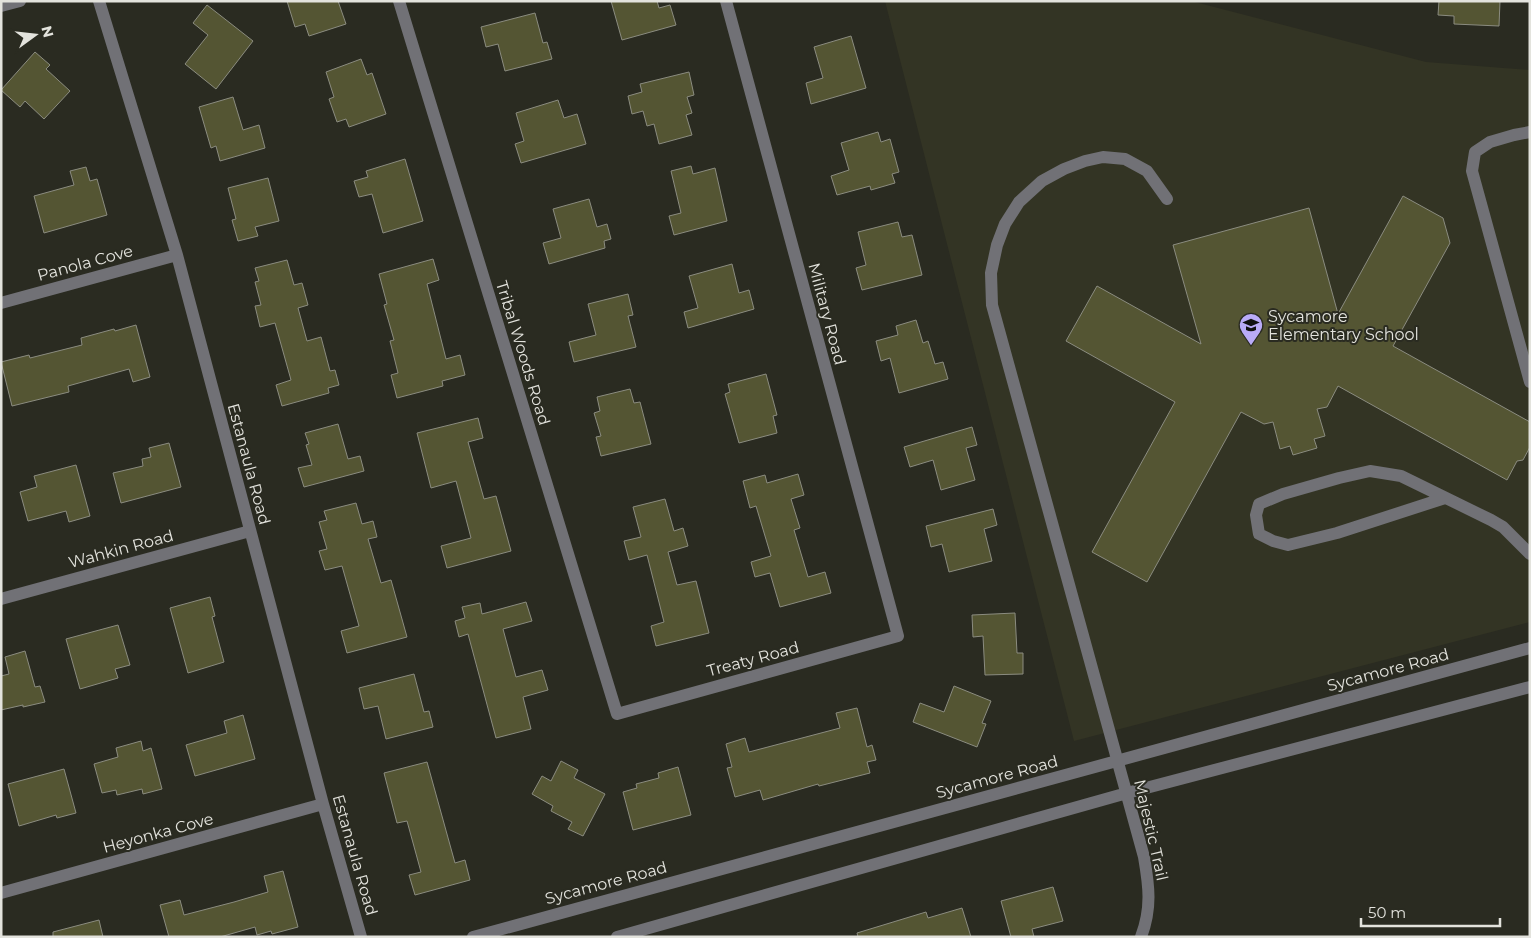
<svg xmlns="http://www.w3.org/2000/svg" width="1531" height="938" viewBox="0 0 1531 938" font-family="Montserrat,sans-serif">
<rect width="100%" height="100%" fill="#2a2b21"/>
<path fill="#333424" d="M885,1H1191L1426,62L1530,70V622L1074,741Z"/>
<path fill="#545533" stroke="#8b8c80" d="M287,1H338L346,24L309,36L305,24L295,27Z
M611,1H657L659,8L670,5L676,25L622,40Z
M1439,1H1500L1499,26L1454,24V16L1438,15Z
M207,5L253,41L216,89L185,64L208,35L193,23Z
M535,13L543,43L547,42L552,59L505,71L498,44L486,47L481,27Z
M851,36L866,88L811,104L806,83L823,78L814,47Z
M35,52L50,65L46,69L70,91L44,119L25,101L20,107L1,90Z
M361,59L367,75L372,73L386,114L349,127L346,119L337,122L329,99L334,97L326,72Z
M689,72L694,95L687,97L692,113L686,115L692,135L659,144L654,124L647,126L643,111L632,114L628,96L642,92L640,84Z
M233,97L243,130L259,125L265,148L220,161L216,146L211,148L199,107Z
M558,100L564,118L577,114L586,144L521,163L515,144L524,141L516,113Z
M878,132L881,142L890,139L899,172L892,174L895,183L871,190L870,186L837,195L831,176L849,170L841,143Z
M405,159L423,221L383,233L372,194L359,197L354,181L368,177L366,171Z
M691,166L693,174L715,168L727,221L674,235L669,216L681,213L671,171Z
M86,167L90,181L97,179L107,215L44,233L34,196L74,185L70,171Z
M268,178L279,221L255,227L258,236L238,241L232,220L236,219L228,188Z
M1403,196L1443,218L1450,243L1393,346L1530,422V447L1523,460L1517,461L1507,480L1338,386L1327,407L1317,409L1325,436L1314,439L1317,448L1293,455L1290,446L1280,449L1273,422L1264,424L1241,412L1147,582L1092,552L1175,402L1066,341L1097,286L1201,344L1173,245L1309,208L1338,314Z
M589,199L597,227L607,224L611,239L604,241L605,248L549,264L543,243L561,238L553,209Z
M898,222L902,237L912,235L922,275L862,290L856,268L866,265L858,232Z
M433,259L439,280L427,284L446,359L460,355L465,375L442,381L443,386L397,398L391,375L398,373L390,341L394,340L384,305L387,304L379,274Z
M287,260L294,285L302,283L308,305L298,308L307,341L321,337L330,371L335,370L339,385L328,388L329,393L282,406L276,385L291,380L275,323L260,327L255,306L261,305L255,282L259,281L255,268Z
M732,264L739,293L749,290L754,309L688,328L684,312L698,308L689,276Z
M628,294L633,315L628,316L636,347L574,362L569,342L596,335L588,304Z
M916,320L923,343L928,341L935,364L943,362L948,379L899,393L890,358L881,361L876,341L898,335L896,326Z
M136,325L150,377L133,382L129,369L68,386L69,392L12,406L1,362L29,355L30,358L82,345L81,338L114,329L115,331Z
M766,374L777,415L773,416L777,433L739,443L725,394L730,392L728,384Z
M630,389L634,403L640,402L651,444L601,456L596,437L601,436L594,413L600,411L597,397Z
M478,418L483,438L468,442L484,499L496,496L511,551L447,568L441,546L471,538L456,481L431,488L417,433Z
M338,424L348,459L360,456L364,471L304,487L298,468L312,465L306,445L309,444L305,433Z
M972,427L977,445L966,448L975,480L941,490L933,460L910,467L904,447Z
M169,443L181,487L121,503L113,473L143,466L142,459L151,457L149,448Z
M76,465L90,516L69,522L66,511L28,521L20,492L37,487L34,476Z
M798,474L804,495L791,499L800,528L794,530L808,577L825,572L831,593L780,607L770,573L755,577L751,562L771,556L756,506L750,508L743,481L765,475L767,483Z
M665,499L674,531L683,528L688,546L668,552L677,585L696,581L709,633L656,646L651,626L664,622L647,555L629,560L624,541L641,537L633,507Z
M356,503L362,524L373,521L377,537L368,539L381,583L391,580L407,637L347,653L341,631L359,626L342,566L325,570L319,551L327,549L319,522L327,520L324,511Z
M993,509L997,525L984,529L992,561L949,572L942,544L931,547L926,526Z
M210,597L215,616L212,617L224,662L188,673L170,608Z
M526,602L532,621L503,629L516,677L542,670L548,690L523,697L531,729L496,738L468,634L459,637L455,621L465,618L462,607L480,603L482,614Z
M1015,613L1017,653H1023V674L985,675L983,636L973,637L972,615Z
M118,625L130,665L115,669L118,678L80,689L66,639Z
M25,651L35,687L40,686L45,702L23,707V705L1,710V676L9,674L5,657Z
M414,674L424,712L429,711L433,727L386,739L378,706L364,709L359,688Z
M954,686L991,701L982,723L986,724L977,747L913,722L920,703L944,712Z
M857,708L867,747L872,745L876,760L867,762L870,773L819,786L818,784L763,800L760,790L735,797L727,768L732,767L726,744L745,738L749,752L840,728L836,713Z
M243,715L255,759L195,776L186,745L227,733L224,721Z
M141,741L143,751L151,748L162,789L143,794L142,789L117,795L116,790L102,793L94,764L118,757L116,748Z
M561,761L578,770L574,778L605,794L583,836L568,829L572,822L551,811L553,806L532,794L542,776L551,781Z
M427,762L455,863L465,860L470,880L415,895L409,875L421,872L407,821L397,823L384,773Z
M678,767L691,815L633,830L623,792L637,788L636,784L659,778L658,773Z
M64,769L76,813L57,818L56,815L19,826L8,784Z
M283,871L298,927L272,934L271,931L257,935L255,927L220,937H169L160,905L180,900L184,915L234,902L268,892L264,876Z
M1053,887L1063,921L1032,929L1034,937H1011L1001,901Z
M962,908L971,937H858L857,933L926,912L928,918Z
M99,920L103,937H53V932Z"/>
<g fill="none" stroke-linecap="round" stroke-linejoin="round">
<path stroke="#717176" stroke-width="12" d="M99,1L177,255L323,804L361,937
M399,1L617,714L898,636L726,1
M1,6L20,1
M1530,132L1514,135L1490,142L1475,152L1472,171L1530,382
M1,303L177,255
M1445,498L1337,533L1288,545L1273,541L1259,534L1256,515L1259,504L1283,494L1339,478L1370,471L1401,476L1491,520L1503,527L1530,554
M1,599L250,531
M1,893L323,804
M473,937L1530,648
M617,937L1127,793L1530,687
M1141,937C1152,908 1149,886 1144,857L992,305L991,273L997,245L1005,224L1019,202L1042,181L1064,169L1085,161L1103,157L1125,159L1147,171L1167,199"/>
</g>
<defs>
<g id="school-pin" transform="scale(1.25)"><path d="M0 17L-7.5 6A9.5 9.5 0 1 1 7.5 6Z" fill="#b9abf7" stroke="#2a2b21"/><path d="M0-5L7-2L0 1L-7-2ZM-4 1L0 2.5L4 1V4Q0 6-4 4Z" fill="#111"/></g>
</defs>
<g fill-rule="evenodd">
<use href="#school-pin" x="1251" y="325"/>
</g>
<g text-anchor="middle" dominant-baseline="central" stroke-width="4" stroke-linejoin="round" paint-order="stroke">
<g font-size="16" fill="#e3e3dd" stroke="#2a2b21">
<text transform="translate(85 263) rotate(-15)">Panola Cove</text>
<text transform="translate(827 314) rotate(75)">Military Road</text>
<text transform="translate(523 353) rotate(73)">Tribal Woods Road</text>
<text transform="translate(249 464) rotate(75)">Estanaula Road</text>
<text transform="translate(121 549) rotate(-15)">Wahkin Road</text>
<text transform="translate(753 659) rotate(-15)">Treaty Road</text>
<text transform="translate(1388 670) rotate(-15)">Sycamore Road</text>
<text transform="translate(997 777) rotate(-15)">Sycamore Road</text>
<text transform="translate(1151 830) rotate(77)">Majestic Trail</text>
<text transform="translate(158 833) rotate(-15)">Heyonka Cove</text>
<text transform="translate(355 855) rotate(74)">Estanaula Road</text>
<text transform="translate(606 883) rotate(-15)">Sycamore Road</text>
</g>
<g font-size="16" fill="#e3e3dd" stroke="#2a2b21" text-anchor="start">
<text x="1268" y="316">Sycamore<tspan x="1268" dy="18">Elementary School</tspan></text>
</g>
</g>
<rect width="1531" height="938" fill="none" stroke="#e3e3dd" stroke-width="5"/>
<g transform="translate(35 35) rotate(75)" stroke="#2a2b21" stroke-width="4" paint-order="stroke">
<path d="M0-4L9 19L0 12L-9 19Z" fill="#e3e3dd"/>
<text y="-8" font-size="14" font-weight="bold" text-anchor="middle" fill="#e3e3dd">N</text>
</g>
<path d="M1361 918v8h139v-8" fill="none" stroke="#e3e3dd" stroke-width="2.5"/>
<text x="1368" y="918" font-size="15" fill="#e3e3dd" stroke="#2a2b21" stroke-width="4" paint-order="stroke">50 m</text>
</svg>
